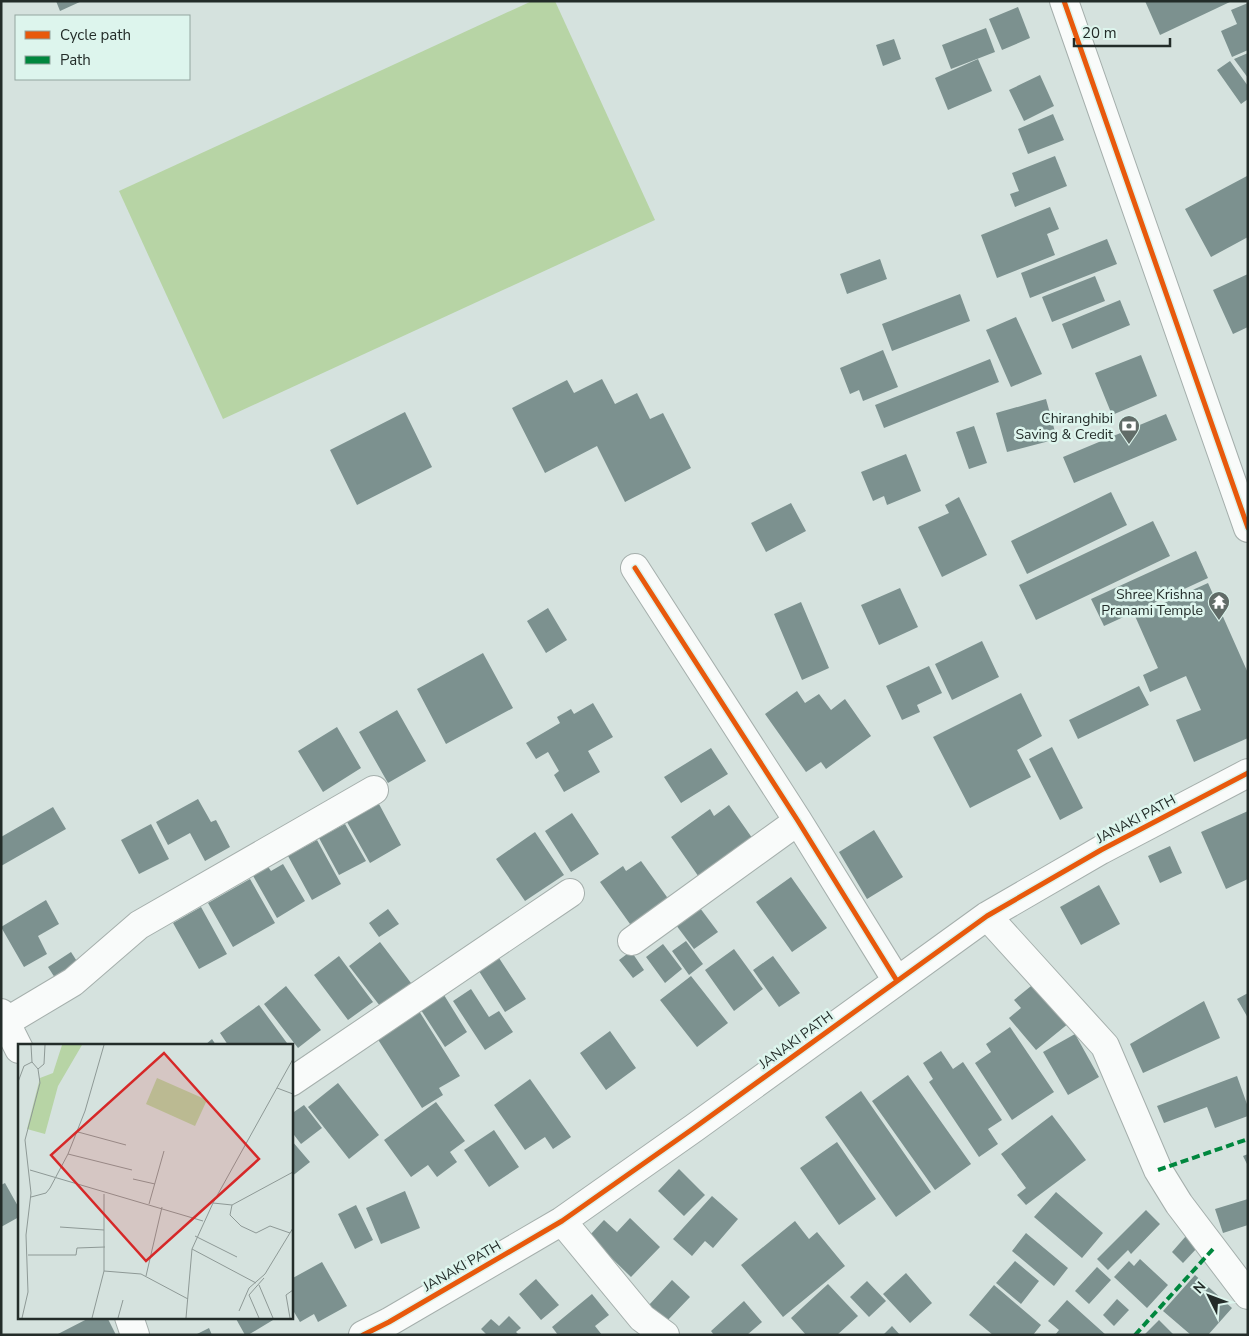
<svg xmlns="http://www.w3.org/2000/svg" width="1249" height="1336" viewBox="0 0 1249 1336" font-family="'Nunito Sans',sans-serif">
<rect width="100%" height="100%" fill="#d5e2de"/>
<path fill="#b7d4a5" d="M532,1H555L655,220L223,419L119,191Z"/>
<path fill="#7c918f" d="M56,1H82L60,11Z
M1145,1H1232L1160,35Z
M1248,3V50L1232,57L1221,31L1237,24L1231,10Z
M1018,7L1030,38L1002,50L989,19Z
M986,28L995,52L951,69L942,45Z
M894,39L901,59L883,66L876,45Z
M1248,53V78L1234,59Z
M978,59L992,91L948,110L935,78Z
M1230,61L1248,86V99L1241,104L1217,70Z
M1040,75L1054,106L1024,121L1009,90Z
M1053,114L1064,140L1028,154L1018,129Z
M1055,156L1067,186L1015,207L1010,194L1019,191L1012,173Z
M1247,176L1248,237L1211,257L1185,209Z
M1050,207L1059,229L1047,234L1055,255L997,278L981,235Z
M1107,239L1117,264L1030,298L1021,273Z
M880,259L887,279L847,294L840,274Z
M1248,274V327L1233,334L1213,290Z
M1095,276L1105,301L1052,322L1042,297Z
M960,294L970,321L892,351L882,324Z
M1120,300L1130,325L1072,349L1062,324Z
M1016,317L1042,374L1011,387L986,330Z
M883,350L898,387L863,401L859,390L850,394L840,368Z
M1141,355L1157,396L1112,415L1095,373Z
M990,359L999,382L884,428L875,405Z
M602,379L615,404L637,393L650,419L663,413L691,468L625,502L597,446L545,473L512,408L567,380L574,393Z
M1046,399L1057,439L1007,452L996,413Z
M405,412L432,467L357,505L330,450Z
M1166,414L1177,440L1074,483L1063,457Z
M974,426L987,463L969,469L956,432Z
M906,454L921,491L887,505L884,496L873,501L861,472Z
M1111,492L1127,525L1027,574L1011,541Z
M959,497L987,555L942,577L918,527L949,513L945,505Z
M791,503L806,531L766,552L751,523Z
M1153,521L1170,556L1036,620L1019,585Z
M1196,551L1208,578L1104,626L1091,599Z
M1208,583L1248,673V738L1194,762L1176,720L1201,710L1186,676L1150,692L1143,675L1158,668L1135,616Z
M900,588L918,627L879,645L861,605Z
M801,602L829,668L802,680L774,614Z
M548,608L567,640L546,653L527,621Z
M982,641L999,677L952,700L935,664Z
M483,653L513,708L446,744L417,689Z
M929,666L942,693L917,705L920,712L902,720L886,686Z
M1139,686L1149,705L1078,739L1069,720Z
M797,691L805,703L819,694L831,710L845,699L871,736L826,769L821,762L806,772L765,714Z
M1021,693L1042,736L1017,750L1031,777L970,808L933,737Z
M593,703L613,737L588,751L600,772L564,792L554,775L559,771L548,752L536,759L526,743L560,723L557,717L571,709L574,714Z
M397,710L426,761L388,783L359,732Z
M337,727L361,768L323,792L298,751Z
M1052,747L1083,808L1060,820L1029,759Z
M711,748L728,774L681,803L664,777Z
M198,799L211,822L216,820L230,847L205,861L190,833L168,845L156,822Z
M379,804L401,845L370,863L347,822Z
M729,805L755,842L701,880L671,837L710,809L714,816Z
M53,807L66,829L1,866V837Z
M1248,811V879L1226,889L1201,832Z
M572,813L599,854L571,872L545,831Z
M151,824L169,859L139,874L121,840Z
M345,824L366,861L339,875L319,838Z
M874,830L903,877L867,899L839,852Z
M535,832L564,875L525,901L496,859Z
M317,840L341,884L312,900L288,856Z
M1170,846L1182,873L1160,883L1148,856Z
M641,861L672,904L635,931L600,882L623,866L626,871Z
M283,864L305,901L277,918L252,874L267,865L271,871Z
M791,877L827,928L792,952L756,902Z
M250,879L275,923L233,947L208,903Z
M1099,885L1120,924L1081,945L1060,907Z
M46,900L59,924L38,936L47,954L24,967L1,927Z
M697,904L718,932L694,949L673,921Z
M201,907L227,954L199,969L173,923Z
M388,909L399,924L379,937L369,923Z
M686,941L703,964L689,975L672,951Z
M380,942L411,983L380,1006L349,966Z
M663,944L682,969L665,983L646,957Z
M734,949L763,989L734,1011L705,970Z
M631,951L644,970L633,978L619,960Z
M71,952L80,966L57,981L48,967Z
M497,955L526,999L505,1012L477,968Z
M339,956L373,1002L348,1020L314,975Z
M773,956L800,993L779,1007L753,970Z
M691,976L728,1023L697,1047L660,1000Z
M1036,982L1069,1023L1036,1050L1009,1018L1021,1008L1014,1000Z
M286,986L321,1030L298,1048L264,1004Z
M471,989L489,1017L499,1011L513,1032L485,1050L453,1001Z
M1248,993V1018L1237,999Z
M444,995L467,1032L445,1047L421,1010Z
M1204,1001L1220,1038L1143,1073L1130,1044Z
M259,1005L287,1043L285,1045H228L220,1033Z
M419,1011L460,1076L439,1088L443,1095L422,1108L377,1038Z
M1010,1027L1054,1092L1012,1120L975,1063L991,1052L986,1044Z
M610,1031L636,1068L606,1090L580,1053Z
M1075,1034L1099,1077L1068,1095L1043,1052Z
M212,1039L216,1045H205Z
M941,1051L953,1069L963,1062L1002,1120L988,1129L998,1144L979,1157L929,1082L933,1079L923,1063Z
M908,1075L971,1164L935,1190L872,1101Z
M1237,1076L1248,1107V1116L1215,1128L1207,1107L1164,1123L1157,1106Z
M530,1079L571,1137L553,1149L545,1137L525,1150L494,1105Z
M338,1083L379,1135L349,1159L308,1107Z
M861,1091L931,1192L896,1217L825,1117Z
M436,1102L465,1141L450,1152L457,1162L437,1177L428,1165L411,1177L384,1140Z
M304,1105L322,1128L301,1144L291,1131V1114Z
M1052,1115L1086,1160L1026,1205L1017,1195L1026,1188L1001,1154Z
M494,1130L519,1167L489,1187L464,1150Z
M292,1141L310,1162L291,1177V1142Z
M837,1142L876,1199L839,1225L800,1168Z
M1248,1154V1166L1243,1156Z
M679,1169L705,1195L684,1216L658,1191Z
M5,1183L19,1208V1217L1,1227V1185Z
M405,1191L420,1228L381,1244L366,1208Z
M1056,1192L1103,1233L1082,1258L1034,1217Z
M712,1196L738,1219L713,1248L705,1241L692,1256L673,1239Z
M1248,1199V1225L1223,1233L1215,1209Z
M356,1205L373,1240L355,1249L338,1214Z
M1146,1210L1160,1224L1131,1254L1128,1250L1108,1270L1097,1259Z
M630,1218L660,1247L631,1277L589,1236L604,1220L617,1232Z
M795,1221L809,1239L817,1232L845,1266L783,1317L741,1265Z
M1026,1233L1068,1268L1054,1286L1012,1251Z
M1186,1236L1198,1247L1183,1263L1172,1252Z
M1140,1259L1168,1285L1147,1308L1114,1277L1129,1261L1134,1266Z
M1015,1261L1039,1281L1021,1304L996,1283Z
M322,1262L347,1306L318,1322L314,1314L300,1322L291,1307V1279Z
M1097,1267L1111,1280L1089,1304L1075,1291Z
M906,1273L932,1303L910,1323L883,1294Z
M1195,1275L1232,1308L1208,1335H1191L1163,1311Z
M536,1279L559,1305L541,1320L519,1294Z
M672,1280L690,1297L666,1322L649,1305Z
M867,1281L886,1301L869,1317L850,1297Z
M828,1284L858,1316L837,1335H806L791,1318Z
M994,1285L1041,1325L1033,1335H993L969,1315Z
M592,1294L609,1315L595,1326L602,1335H558L552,1327Z
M1117,1299L1129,1310L1114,1326L1103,1315Z
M1067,1300L1106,1335H1055L1059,1330L1048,1321Z
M744,1301L762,1322L747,1335H714L711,1331Z
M509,1316L521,1328L516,1332L519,1335H487L481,1329L491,1319L499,1326Z
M91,1317H107L116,1335H56Z
M235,1317H278L248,1335H245Z
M1159,1320L1174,1335H1147L1145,1334Z
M892,1326L900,1335H883Z
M209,1328L212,1335H195Z"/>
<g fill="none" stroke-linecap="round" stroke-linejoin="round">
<g stroke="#a5afac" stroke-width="30">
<path id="street" d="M1064,1L1248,528
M635,568L798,821L897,981
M987,916L1105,1046L1158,1170L1179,1204L1248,1295
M632,941L798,821
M1,1013L19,1049
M6,1022L73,982L139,925L374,790
M291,1082L570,893
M562,1221L642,1318L665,1335
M129,1317L135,1335
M363,1335L389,1322L562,1221L694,1128L987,916L1101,850L1248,773"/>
</g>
<use href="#street" stroke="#f9fbfa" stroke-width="28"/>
<path stroke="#00873e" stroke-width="4" stroke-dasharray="8 4" stroke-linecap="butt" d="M1158,1170L1248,1139
M1135,1335L1213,1249"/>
<g stroke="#ddf5ed" stroke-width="8">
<path id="cycleway" d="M1064,1L1248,528
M635,568L798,821L897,981
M363,1335L389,1322L562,1221L694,1128L987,916L1101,850L1248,773"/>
</g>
<use href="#cycleway" stroke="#e8590c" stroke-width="5"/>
</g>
<defs>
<g id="bank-pin" transform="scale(1.125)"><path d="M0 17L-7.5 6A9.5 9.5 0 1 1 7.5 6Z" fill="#616c68" stroke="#ddf5ed"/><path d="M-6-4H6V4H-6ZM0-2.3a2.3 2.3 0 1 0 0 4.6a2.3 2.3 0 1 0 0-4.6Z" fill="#fff"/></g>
<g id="temple-pin" transform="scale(1.125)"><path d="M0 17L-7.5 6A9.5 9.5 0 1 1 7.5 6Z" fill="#616c68" stroke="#ddf5ed"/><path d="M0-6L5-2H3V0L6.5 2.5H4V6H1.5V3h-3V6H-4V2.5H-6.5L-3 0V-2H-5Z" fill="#fff"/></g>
</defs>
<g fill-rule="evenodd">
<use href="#bank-pin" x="1129" y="426"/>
<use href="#temple-pin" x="1219" y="602"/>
</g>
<g text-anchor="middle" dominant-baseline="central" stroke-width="5" stroke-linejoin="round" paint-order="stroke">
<g font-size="14" fill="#232c29" stroke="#ddf5ed" text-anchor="end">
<text x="1113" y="418">Chiranghibi<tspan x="1113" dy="16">Saving &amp; Credit</tspan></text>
<text x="1203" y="594">Shree Krishna<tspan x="1203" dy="16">Pranami Temple</tspan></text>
</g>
<g font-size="14" fill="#232c29" stroke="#ddf5ed">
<text transform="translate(1136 819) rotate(-28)">JANAKI PATH</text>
<text transform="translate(796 1040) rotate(-36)">JANAKI PATH</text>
<text transform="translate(462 1266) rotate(-30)">JANAKI PATH</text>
</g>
</g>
<g transform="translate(18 1044)">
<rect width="275" height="275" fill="#d5e2de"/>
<path d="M44,1H64L40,42L27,90L9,85L22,34L35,29ZM139,34L189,56L177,82L128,60Z" fill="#b7d4a5"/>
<path fill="none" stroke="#8e9996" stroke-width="1" d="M20,25L26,20L27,1M0,38L6,22L14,18M259,44L275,50M60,88L108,101M50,110L114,126M12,126L185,177M115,135L137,140M13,153L28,149L32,144L50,110L67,67L86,1M195,159L275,15M131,160L146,107M214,161L212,171L223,182L238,189L252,182L272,189M42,183L86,186M177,192L219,213M174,205L238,239M10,211H58L59,204L87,203M86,227L123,230L170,255M128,232L144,163M241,241L255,274M221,267L231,244L247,230L275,184M4,274L10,248L8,191L13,149L7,96L22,39L20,25L14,18L13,1M74,274L86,227V150M100,274L105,256M168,274L174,205L195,159L214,161L275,128M241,274L231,251L246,234M272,274L268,251L275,246"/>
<path fill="#d62828" fill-opacity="0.15" stroke="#d62828" stroke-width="2.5" d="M146,9L241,115L128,217L33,111Z"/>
<rect width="275" height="275" fill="none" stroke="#232c29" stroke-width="2.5"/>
</g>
<rect width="1249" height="1336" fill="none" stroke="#232c29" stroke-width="5"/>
<rect x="15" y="15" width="175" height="65" fill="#ddf5ed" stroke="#93a59f"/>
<rect x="25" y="31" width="25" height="8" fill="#e8590c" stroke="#93a59f"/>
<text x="60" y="40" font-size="15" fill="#232c29">Cycle path</text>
<rect x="25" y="56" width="25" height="8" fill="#00873e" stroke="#93a59f"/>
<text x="60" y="65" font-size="15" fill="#232c29">Path</text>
<g transform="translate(1209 1296) rotate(312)" stroke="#ddf5ed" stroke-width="4" paint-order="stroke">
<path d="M0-4L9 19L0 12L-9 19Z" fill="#232c29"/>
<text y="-8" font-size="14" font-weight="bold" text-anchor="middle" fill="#232c29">N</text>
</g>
<path d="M1074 38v8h96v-8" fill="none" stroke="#232c29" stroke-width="2.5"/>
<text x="1082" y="38" font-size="15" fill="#232c29" stroke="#ddf5ed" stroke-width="4" paint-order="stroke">20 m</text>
</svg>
